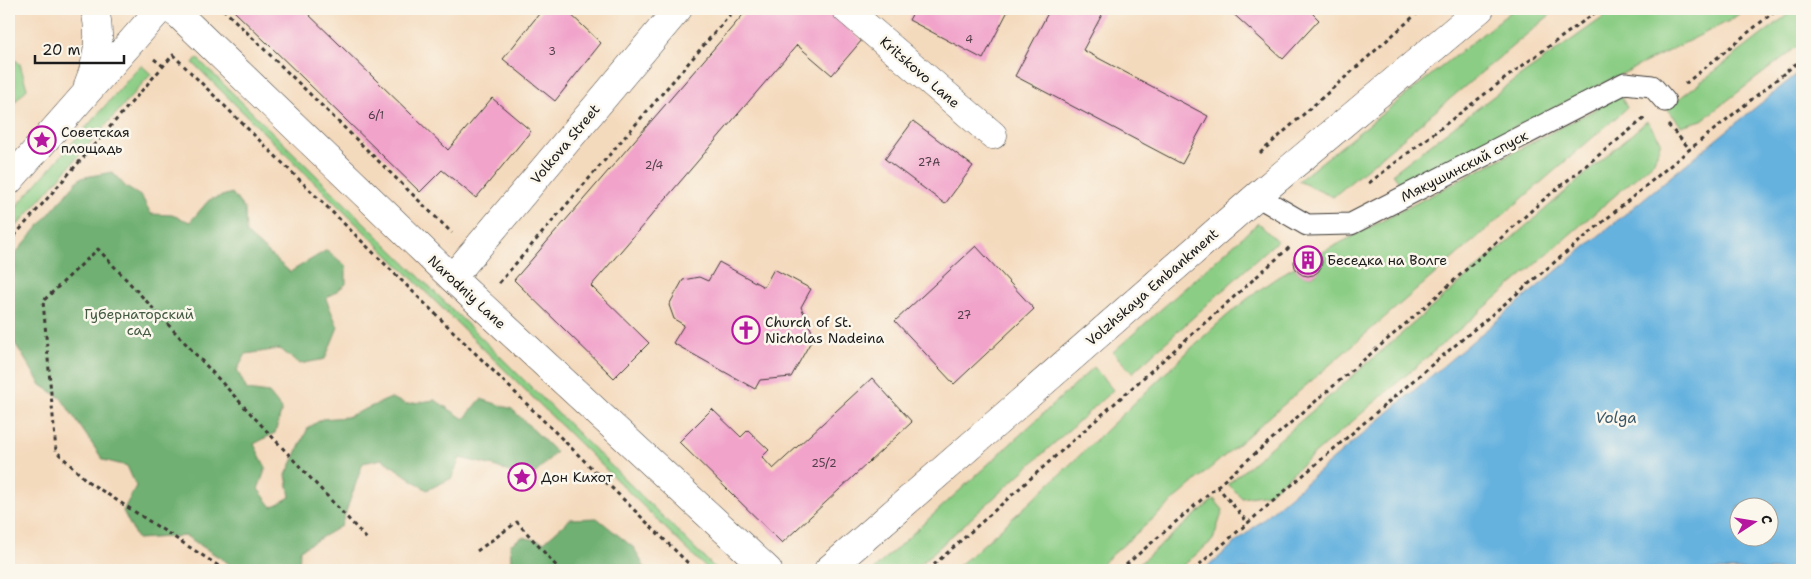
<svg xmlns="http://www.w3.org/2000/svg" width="1811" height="579" viewBox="0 0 1811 579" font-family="'Shantell Sans',sans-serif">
<rect width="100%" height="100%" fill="#fbf7ec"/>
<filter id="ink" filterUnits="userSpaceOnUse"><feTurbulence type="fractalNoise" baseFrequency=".02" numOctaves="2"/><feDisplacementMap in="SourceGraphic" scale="10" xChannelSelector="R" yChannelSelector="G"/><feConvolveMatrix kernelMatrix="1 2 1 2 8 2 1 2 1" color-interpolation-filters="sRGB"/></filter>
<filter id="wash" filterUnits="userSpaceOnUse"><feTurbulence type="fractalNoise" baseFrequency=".0096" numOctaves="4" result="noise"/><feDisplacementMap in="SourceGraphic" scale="20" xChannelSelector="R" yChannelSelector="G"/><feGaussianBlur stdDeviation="1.12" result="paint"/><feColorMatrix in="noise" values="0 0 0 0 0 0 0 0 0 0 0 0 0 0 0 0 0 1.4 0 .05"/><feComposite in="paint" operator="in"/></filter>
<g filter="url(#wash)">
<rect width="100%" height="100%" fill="#f4dabd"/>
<path fill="#8bcd85" stroke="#547450" d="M1514,9H1557L1333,197L1298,181Z
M1615,9H1745L1731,20L1400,184L1393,173L1512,82Z
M1795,9H1802V43L1702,120L1681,126L1667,108Z
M9,55L20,64L27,89L9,108Z
M197,58L717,570H708L193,63Z
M141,65L151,74L9,235V215Z
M1621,96L1627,108L1215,464L1095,570H954C1021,513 1085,450 1149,389C1195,345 1239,299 1294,267C1306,285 1329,273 1319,254Z
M1647,121L1661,141L1654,162L1268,494L1242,498L1228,484Z
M1258,223L1277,241L1132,373L1113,352Z
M1094,367L1113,390L914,570H873Z
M1214,499L1223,510L1213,540L1178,570H1132Z"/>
<path fill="#70b072" stroke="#466647" d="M112,172L126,187L142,197L151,214L172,215L190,222L209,200L232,193L245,210L246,233L290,272L327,250L346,266V284L326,299L338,327L325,359L300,364L280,349L246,354L237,370L247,390L269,393L282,409L275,433L254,444L266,468L258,489L272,507L290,497L286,475L308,428L322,419L347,417L391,398L406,404L435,400L464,419L481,399L512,409L556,452L529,480L494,466L460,458L452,478L427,490L382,459L363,463L341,526L300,550L299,570H239L186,536L137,539L123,511L136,486L127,466L103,460L61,398L41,385L11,337H9V261L80,178Z
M597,518L634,548L646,570H520L511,563L510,545L522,537L544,542L570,519Z"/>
<path fill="#66b2df" stroke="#41677e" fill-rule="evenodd" d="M1802,70V570H1204C1401,400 1599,233 1802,70ZM1738,506H1768V536H1738Z"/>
<g id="blocks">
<path fill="#f1a3ca" d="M232,9H303L448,150L492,98L531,131L476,198L442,170L420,192Z
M543,9H565L601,43L555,101L503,59Z
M748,9H826L862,40L832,75L797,45L591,286L649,343L614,378L514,280Z
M915,9H1009L983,59L909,20Z
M1050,9H1105L1083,50L1208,116L1182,164L1015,76Z
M1228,9H1308L1319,20L1283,59Z
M913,121L973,166L945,204L885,159Z
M976,246L1034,309L954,384L895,321Z
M1294 262a14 14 0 1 1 28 0a14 14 0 1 1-28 0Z
M719,262L764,287L774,269L811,289L801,307L814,336L791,377L760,380L755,389L673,343L684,325L674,319L669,305L683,280L699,277L708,281Z
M872,378L912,422L782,543L679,442L712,409L741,437L748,430L769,450L762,457L773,469Z
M9,564L16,570H9Z"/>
</g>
</g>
<g filter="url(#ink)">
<use href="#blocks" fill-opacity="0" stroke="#3c3834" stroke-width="1"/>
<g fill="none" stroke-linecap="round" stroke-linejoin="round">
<g stroke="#3c3834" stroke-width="23">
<path id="pedestrian" d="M1257,196L1307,225L1351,224L1625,83L1652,86L1665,101"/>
</g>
<g stroke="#3c3834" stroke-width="29">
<path id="minor" d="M170,9L179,15L452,278L768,570
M846,9L993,135
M88,85C98,61 101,35 95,9
M9,181L160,9
M452,278L678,9
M828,570L1257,196L1480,9"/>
</g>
<path stroke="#3c3834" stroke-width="3" stroke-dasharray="4 4" stroke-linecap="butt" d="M223,9L452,233
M154,59L163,66
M1685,84L1777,9
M1668,125L1690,149
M1260,153L1422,9
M1369,183L1507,77L1600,9
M9,242L173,55L695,570
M499,283L735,9
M1217,486L1248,523
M477,551L517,522L560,570
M225,570L87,481L56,451L43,301L98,249L367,539
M928,570L1292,245
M1120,570L1418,313L1542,201L1646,117
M1193,570L1422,373L1690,149L1802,59"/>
<use href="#pedestrian" stroke="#fff" stroke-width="21"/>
<use href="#minor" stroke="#fff" stroke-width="28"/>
</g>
</g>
<defs>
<g id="sight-ring" transform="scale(1.4375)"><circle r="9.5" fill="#fbf7ec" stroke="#b5179e" stroke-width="1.5"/><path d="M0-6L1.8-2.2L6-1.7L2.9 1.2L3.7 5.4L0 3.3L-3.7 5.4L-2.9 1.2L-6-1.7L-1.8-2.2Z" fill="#b5179e"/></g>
<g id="building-ring" transform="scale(1.4375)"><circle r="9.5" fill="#fbf7ec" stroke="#b5179e" stroke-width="1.5"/><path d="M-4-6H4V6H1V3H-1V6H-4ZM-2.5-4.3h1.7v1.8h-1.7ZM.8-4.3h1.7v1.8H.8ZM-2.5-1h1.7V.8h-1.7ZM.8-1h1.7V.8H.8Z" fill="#b5179e"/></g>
<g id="church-ring" transform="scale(1.4375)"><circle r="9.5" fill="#fbf7ec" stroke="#b5179e" stroke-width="1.5"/><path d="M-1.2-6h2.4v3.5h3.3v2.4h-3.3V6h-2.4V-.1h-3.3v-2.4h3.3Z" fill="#b5179e"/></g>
</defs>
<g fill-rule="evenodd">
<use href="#sight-ring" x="42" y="140"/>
<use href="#building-ring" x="1308" y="260"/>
<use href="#church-ring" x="746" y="330"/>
<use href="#sight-ring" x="522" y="477"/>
</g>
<g text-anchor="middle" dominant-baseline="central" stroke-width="5" stroke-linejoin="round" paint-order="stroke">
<g font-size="11" fill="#513e48">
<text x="969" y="39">4</text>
<text x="552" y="51">3</text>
<text x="376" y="115">6/1</text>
<text x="929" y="162">27А</text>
<text x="654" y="165">2/4</text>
<text x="964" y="315">27</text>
<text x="824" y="463">25/2</text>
</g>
<g font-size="14" fill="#1c1c1c" stroke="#fbf7ec">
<text transform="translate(920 72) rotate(41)">Kritskovo Lane</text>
<text transform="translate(565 144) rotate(-50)">Volkova Street</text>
<text transform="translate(1464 166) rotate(-27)">Мякушинский спуск</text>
<text transform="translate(1152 287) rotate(-41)">Volzhskaya Embankment</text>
<text transform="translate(467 292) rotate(43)">Narodniy Lane</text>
</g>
<g font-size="14" fill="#1c1c1c" stroke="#fbf7ec" text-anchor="start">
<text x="61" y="132">Советская<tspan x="61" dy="16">площадь</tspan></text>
<text x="1327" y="260">Беседка на Волге</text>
<text x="765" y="322">Church of St.<tspan x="765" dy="16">Nicholas Nadeina</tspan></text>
<text x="541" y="477">Дон Кихот</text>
</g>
<g font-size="14" fill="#435a41" stroke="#fbf7ec">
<text x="139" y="314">Губернаторский<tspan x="139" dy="16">сад</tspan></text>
</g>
<g font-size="15" font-style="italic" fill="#3a586a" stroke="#fbf7ec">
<text x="1616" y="418">Volga</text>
</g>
</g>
<rect width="1811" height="579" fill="none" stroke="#fbf7ec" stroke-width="30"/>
<g transform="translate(1754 522) rotate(78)"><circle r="24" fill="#fbf7ec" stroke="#a29f99"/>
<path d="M0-4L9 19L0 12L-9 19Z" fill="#b5179e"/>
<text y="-8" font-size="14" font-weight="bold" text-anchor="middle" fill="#1c1c1c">С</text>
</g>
<path d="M35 55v8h89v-8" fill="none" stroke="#1c1c1c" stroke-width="2.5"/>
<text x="42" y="55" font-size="15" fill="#1c1c1c" stroke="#fbf7ec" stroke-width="4" paint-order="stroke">20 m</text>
</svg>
